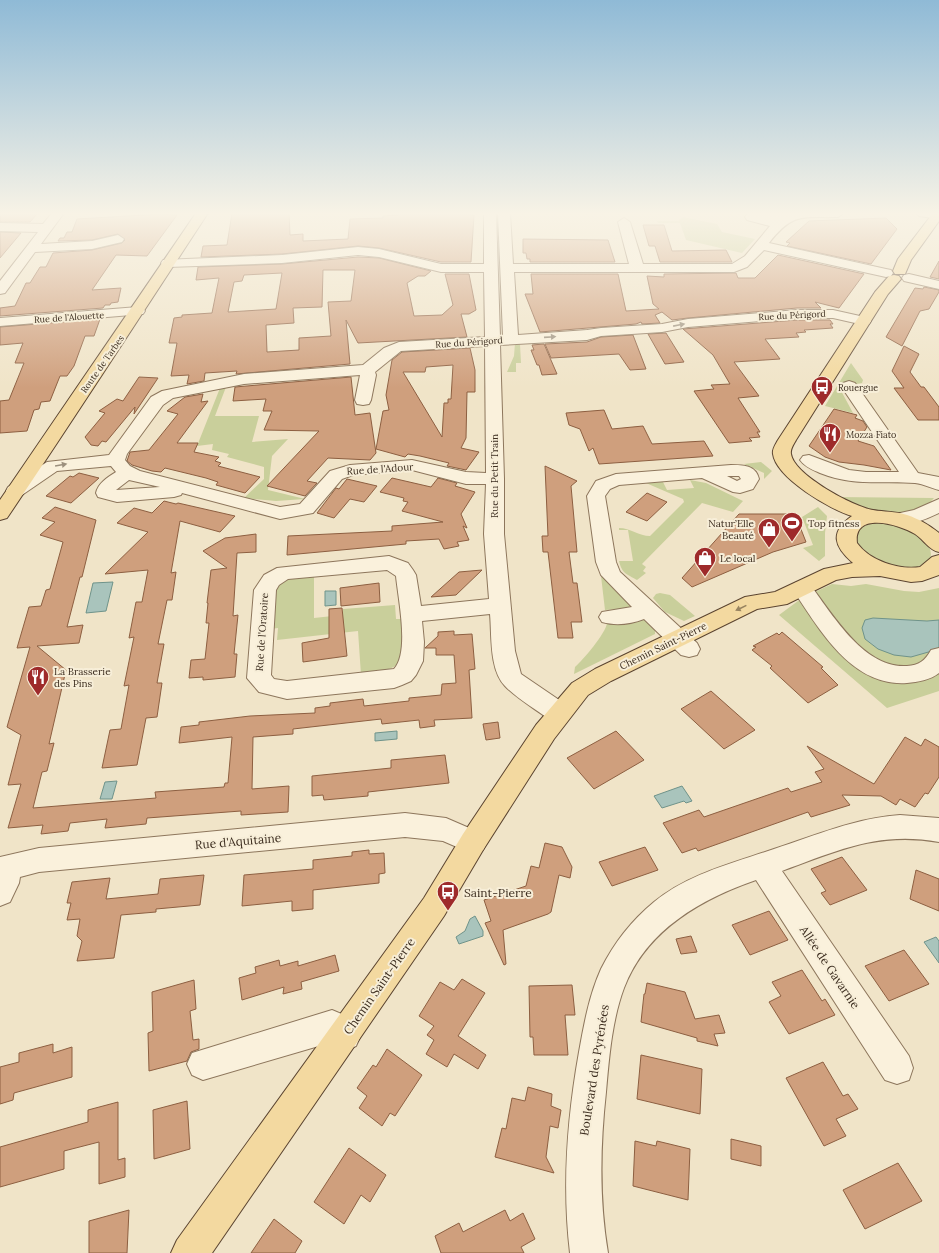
<svg xmlns="http://www.w3.org/2000/svg" width="939" height="1253" viewBox="0 0 939 1253" font-family="Lora,serif">
<rect width="100%" height="100%" fill="#f0e4c8"/>
<path fill="#c9cf9b" d="M683,217L717,224L722,232L755,239L742,253L686,240L680,223H658L657,221H678Z
M515,343H521L520,344L521,363H516V372H507L514,356Z
M851,363L863,380L862,383L839,387L853,413L825,406Z
M226,387L215,416H259L252,442L288,439L272,456L268,490L305,499L276,501L244,498L264,479V467L227,457L229,454L212,450L213,444L197,446L220,388Z
M761,462L772,471L764,479V473L744,464Z
M690,480L706,483L743,501L733,512L702,503L642,564L646,567L643,571L646,573L637,580C627,574 622,574 619,561H633L628,530H619V528C630,528 639,536 650,536L684,502L683,499L646,483L663,482L667,490L694,488Z
M835,497L934,498C918,518 887,515 864,511C854,508 844,501 835,497Z
M818,507L827,516L825,533V556L819,561L803,548L813,545L802,517Z
M878,522C886,524 898,524 906,527C919,533 935,545 930,560L918,567L900,569L870,559L855,541C859,527 863,525 878,522Z
M314,575V618L342,615L343,609L395,605L396,619H403C404,663 409,668 361,675L358,631L277,640L278,628L270,629L273,591L286,579Z
M601,576H603L635,608L605,610Z
M832,584L851,586L866,584L904,591L919,592L939,588V691L887,708L779,615L802,598Z
M660,593L670,595L695,616L684,621L665,612L653,598L656,594Z
M643,617L655,630V634L574,674L575,667C583,660 606,633 607,623Z"/>
<path fill="#a9c4bc" stroke="#6f938a" d="M113,582L106,611L86,613L93,583Z
M325,591H336V605L325,606Z
M873,618L927,621L939,620V649L911,657L894,655L878,649L865,639L862,628L865,620Z
M397,731V739L375,741V733Z
M117,781L112,799H100L105,782Z
M682,786L692,801L686,803L684,801L662,808L654,796Z
M475,916L483,931V936L459,944L456,937L465,931L470,919Z
M936,937L939,941V963L924,942Z"/>
<path fill="#cf9f7d" stroke="#8d5f41" fill-rule="evenodd" d="M0,213L37,214L30,222H0Z
M232,213H289L290,235L303,234V241L348,239L350,219L383,218V216L398,215L399,213H470V215H474L471,262H441L379,248L358,246L282,254L201,257L203,246L227,245Z
M161,214L177,215L147,256L116,255L92,290L121,288L118,302L111,303L110,305H105L103,308L0,316V308L15,306L26,283H30L40,267H46L53,253L92,250L122,243L125,240L118,234L92,240L58,241L60,238H64L67,232H72L77,219Z
M886,218L897,229L871,264L787,246L790,243L786,242L809,221Z
M643,225H664L672,251L726,250L732,262H660L655,246H649Z
M0,232L21,233L0,258Z
M523,239L608,240L615,262H530V259H527L526,253H523Z
M778,255L864,274L839,308L815,302L821,308H797L688,318L672,320L662,312L655,315L660,323L642,324L641,322L636,324L540,332L525,294H533L531,274H618L626,311L659,309L653,304L647,276L664,277V274L736,273L738,278H755Z
M358,257L379,258L431,271L425,276H418L407,283L414,316L442,315L453,305L445,274H469L476,310L469,314H461L467,337L358,343L346,320L350,364L236,374L237,371L205,373L204,381L187,384L189,375L171,376L177,343H169L174,318L182,317V315L212,313L219,278L196,280L198,267L282,264ZM323,270H355L351,301L328,302L331,336L299,338V350L267,352L266,325L294,323L293,308L322,307ZM282,273L276,309L228,312L234,282L242,281L244,275Z
M939,261V279L930,277Z
M924,287L939,290V292L929,309L920,311L902,346L886,337L915,288L923,289Z
M100,319L94,336H85L74,366L67,376H60L50,401L41,402L39,409L34,410L27,431L0,433V401L9,400L24,363H15L23,343L0,345V327Z
M797,320H830L833,324H830L833,328L804,330L806,332L796,333L799,337L765,339L780,359L734,362L759,396L738,398L760,432H757L760,437L749,438L752,441L729,443L694,391L714,389L711,385L730,384L713,355L683,329Z
M666,333L684,362L665,364L648,334Z
M633,335L646,369L630,370L619,354L551,358L545,344L587,342L601,337Z
M544,344L557,374L542,375L539,365H537L531,350H534L532,345Z
M904,346L919,354L910,372L921,387H924L939,407V420H918L894,388H904L892,371Z
M470,348L475,370V392H467L466,438L461,448L479,452L466,470L447,466L449,463L420,456L408,454L405,457L376,449L383,411L389,410L386,395L392,360L402,352ZM453,365L451,399H448V403H444L442,437L403,372H425L426,367Z
M139,377L158,378L134,414L135,407L106,442L102,441L98,446L91,445L85,437L105,413L99,411L117,399L123,401Z
M351,377L355,415L370,413L376,453L370,460L328,458L307,481L317,483L305,496L267,486L319,431L264,430L272,411H263L266,399L233,401L235,387Z
M203,394L201,402L208,401L177,443H198L194,452L219,457L215,461L221,463L218,466L260,477L245,493L216,485L218,482L206,478L165,468L161,472L152,471L132,465L127,461L130,452L149,450L178,414L167,411L185,397Z
M834,409L857,415L855,418L863,421L867,427L858,441L874,446L891,470L864,465L839,462L825,457L809,446Z
M604,410L612,429L643,426L652,444L704,441L713,456L599,464L593,448L589,451L580,429L569,425L566,413Z
M545,466L577,481L571,486L577,552H569L573,583H577L582,622H571L573,638H558L548,552H543L542,536H548Z
M79,473L99,478L71,503L46,496L70,476L73,477Z
M392,478L431,487L438,478L457,483L455,486L475,492L461,514L467,528L463,526L469,540L457,542L459,546L444,549L439,539L406,541V544L287,555L288,536L392,531V526L443,522L402,511L408,502L403,501L404,498L380,492Z
M347,479L377,486L364,502L350,499L334,518L317,513L336,488L339,489Z
M647,493L667,502L647,521L626,512Z
M164,501L176,504L178,503L235,516L220,532L180,521L171,573L176,572L172,600H167L158,644H164L157,683H162L157,717L146,718L137,765L102,768L110,730L121,729L129,685L124,686L134,637L129,638L136,602H142L148,570L105,574L148,532L117,523L134,508L152,513Z
M55,507L96,520L82,577H80L67,627L83,625L79,643L37,646L66,670L49,744L54,743L47,771L42,772L33,808L156,798L155,792L224,787L225,783H228L232,737L179,743L181,727L199,725V722L250,716L315,713V708L330,706V703L363,699L364,706L409,701V698L441,695L442,684L456,683L454,655H436V648H425L438,636V632L454,631V635L472,634L475,669L469,670L472,718L434,720L435,726L420,728L419,720L382,724L381,719L293,729V734L253,737L252,789L289,786L288,812L241,815V811L147,818L146,824L105,828L107,819L70,823L68,831L41,834L43,825L8,828L21,784L8,785L21,735L7,727L30,647L17,648L29,607L41,606L46,590L50,589L63,542L40,535L55,522L42,518Z
M739,514H795L806,542L773,552L692,587L682,578Z
M256,534V552L237,553L233,616L238,615L234,654H237L235,677L203,680V677L189,678L191,660L205,659L209,623H206L208,603H207L211,570L227,568L203,551L225,538Z
M482,570L456,595L431,597L459,572Z
M379,583L380,602L341,606L340,588Z
M342,608L347,656L303,662L302,643L329,638V609Z
M782,632L823,667L821,668L838,685L808,703L770,668L772,666L752,650L756,647L753,646L777,633L779,635Z
M711,691L755,730L724,749L681,709Z
M498,722L500,738L486,740L483,724Z
M616,731L644,760L594,789L567,758Z
M905,737L921,746L925,739L939,747V777L928,794L925,793L915,807L900,799L896,805L881,796L842,795L850,805L811,817L808,812L698,851L696,848L682,853L663,823L699,810L704,817L788,788L791,792L822,782L815,772L824,769L807,746L874,784Z
M445,755L449,783L368,792V796L324,800L323,795L312,796V776L391,768V760Z
M545,843L562,847L572,867L570,878L559,875L551,912L548,914L503,930L506,964L504,965L485,923L491,921L484,900L526,886L531,866L539,868Z
M645,847L658,870L612,886L599,862Z
M369,850V854L384,853L385,873L379,874V883L313,890V909L292,911V901L242,906L244,875L313,869V860L352,856V852Z
M842,857L867,890L830,905L821,893L826,891L811,869Z
M916,870L939,879V911L910,899Z
M204,875L200,905L156,909V912L121,915L114,958L77,961L82,941L77,936L80,919L67,920L71,903H67L72,882L110,878L106,899L158,894L160,879Z
M769,911L788,940L750,955L732,925Z
M691,936L697,952L681,954L676,939Z
M904,950L929,984L889,1001L865,966Z
M335,955L339,971L301,982L302,989L283,994L284,987L242,1000L239,978L256,973L255,967L279,960L280,966L298,961V966Z
M802,970L822,1001L825,999L835,1015L789,1034L769,1002L781,996L772,982Z
M462,979L485,993L458,1036L486,1055L478,1069L454,1054L447,1067L426,1054L434,1040L427,1035L434,1026L419,1016L440,982L454,990Z
M194,980L196,1009L190,1011L193,1040L199,1039V1049L191,1052L187,1061L149,1071L148,1033L153,1031L152,992Z
M647,983L685,992L695,1019L719,1015L725,1033L714,1034L718,1046L697,1041V1038L641,1022L644,994H645Z
M572,985L575,1015H565L568,1055H534L533,1037H530L529,986Z
M53,1044V1053L72,1047V1077L14,1093L13,1100L0,1104V1067L19,1062V1053Z
M387,1049L422,1075L395,1116L390,1113L382,1126L359,1108L367,1096L357,1088L373,1065L376,1067Z
M641,1055L702,1069L700,1114L637,1099Z
M823,1062L843,1096L848,1094L858,1109L836,1119L846,1136L824,1146L786,1078Z
M528,1087L552,1094L551,1106L561,1110L558,1128L550,1126L546,1157L554,1173L495,1157L502,1128L506,1129L512,1098L525,1101Z
M187,1101L190,1149L154,1159L153,1110Z
M118,1102V1160L125,1158V1177L99,1184V1142L64,1151V1169L0,1187V1147L88,1122V1110Z
M731,1139L761,1146V1166L731,1159Z
M635,1141L656,1146L657,1141L690,1149L688,1200L633,1186Z
M349,1148L386,1175L370,1202L361,1195L344,1224L314,1202Z
M898,1163L922,1201L865,1229L843,1190Z
M129,1210L127,1253H89V1221Z
M505,1210L510,1221L523,1213L535,1239L521,1247L524,1253H441L435,1236L459,1223L463,1232Z
M274,1219L302,1241L295,1253H251Z"/>
<g fill="none" stroke-linecap="round" stroke-linejoin="round">
<g stroke="#8d765c" stroke-width="2">
<path id="minor" d="M52,213H64L41,244L92,241L118,235L124,239L122,242L92,249L35,252L5,293L0,294V281L38,232L0,231V223L43,224Z
M484,213H496L500,336H503L498,213H510L513,264H629L618,222L624,218L630,222L643,264H732L745,256L770,226L747,220L745,217L747,214L844,213L838,217C802,218 793,212 769,243L886,269L891,270L893,273L891,276L886,277L764,250L747,267L734,272H514L518,335L587,330L601,328L662,324L688,319L797,310H833L869,318L871,321L869,324L864,325L833,318H797L688,327L662,332L601,336L587,340L500,345L504,479V534L515,651L521,674L568,706L571,713L568,720L559,722L550,720C537,710 516,698 505,686C489,669 492,636 490,614L422,621L424,642L423,661L416,675L411,681L402,685L394,688L287,699L259,692L247,678L254,590L264,575L277,568L389,556L408,563L413,570L416,575L421,606L489,599L484,534L486,484H466L412,470L353,475L342,479L313,513L280,519L182,493L181,495L174,497L117,502L98,497L96,493C98,483 108,477 116,472L111,466L57,471L22,495L15,497L8,495L6,491L8,487L47,462L109,455L151,397L162,391L244,374L363,365L384,348L399,342L485,337L484,272H441L379,257L358,255L282,263L168,267L163,266L161,263L163,260L282,255L358,247L379,249L441,264H484ZM485,346L486,473L466,472L412,460L350,465L330,471L300,504L280,507L140,471L130,466L125,460L127,454L163,405L173,398L244,384L360,375L355,400L357,404L363,405L369,404L371,400L376,375L375,372L401,351ZM129,480L160,487L116,490ZM387,570L396,576C398,598 410,652 394,669L287,681L274,679L271,675L276,590L279,585L288,579Z
M917,213H939V219L919,216Z
M909,274L939,281V289L904,281L902,278L904,275Z
M138,307L143,308L145,311L143,314L0,326V318Z
M849,381L855,383L918,473L939,477V490C931,488 924,484 915,483C881,480 855,487 820,473C813,470 805,467 800,460L803,456L809,455L849,470L866,472H899L841,386L843,383Z
M731,465C743,465 756,465 759,479L753,489L740,493L733,492L702,478L619,485L610,489L605,496L616,562L620,572L697,643L700,649L697,655L689,657L681,655L644,619C631,624 616,626 602,622L599,617L602,612L632,607L601,575L596,562L587,496L596,481L616,474ZM727,476H739L741,479L737,481Z
M939,499V513C925,520 907,527 891,523L888,519L891,515L914,510Z
M802,581L809,583C832,614 864,669 907,666C919,665 925,661 931,650L939,648V673C930,680 918,682 907,683C853,687 821,632 795,593L791,588L795,583Z
M405,813L446,818L483,834L487,842L483,850L473,854L443,841L405,837L39,872L20,877L19,883L10,902L0,906V857L39,848Z
M900,815L939,818V842C878,831 837,851 782,871L909,1056L913,1068L909,1080L897,1084L885,1080L756,880C701,899 646,930 624,988C612,1020 609,1058 606,1092C600,1147 599,1199 608,1253H570C562,1186 567,1119 579,1052C584,1024 589,996 601,969C614,943 632,920 654,902C688,874 733,863 774,849C816,835 856,818 900,815Z
M332,1010C347,1016 355,1020 361,1035L356,1046L345,1051L329,1043L203,1080L192,1075L187,1064L192,1053Z"/>
</g>
<g stroke="#5b4430" stroke-width="2">
<path id="major" d="M196,213H208C141,315 75,417 7,518L0,520V500C65,404 131,309 196,213Z
M933,213H939V221L911,260L905,274H895L893,271L898,259Z
M894,275L899,276L901,279L888,294L796,440C794,444 790,449 791,454C794,475 854,507 873,510C884,512 895,511 907,515C919,519 929,525 939,533V552C929,550 924,540 915,534C899,524 853,511 857,543C870,561 899,570 920,567L932,557L939,555V575L922,581L911,582L880,576L852,577L836,580L787,604L757,609L611,681L588,695L554,739L483,850L444,916L212,1253H171L177,1240L424,898L463,834L536,725L572,683L595,669L745,597L775,592L824,569L853,563C834,547 829,532 852,516C831,510 776,478 773,454C772,449 776,444 778,440L875,292L889,276Z"/>
</g>
<use href="#minor" fill="#faf1dc" fill-rule="evenodd"/>
<use href="#major" fill="#f3d9a0" fill-rule="evenodd"/>
</g>
<defs><path id="oneway-solid" d="M-6-.8H1V-3.2L6.5 0L1 3.2V.8H-6Z"/></defs>
<g fill="#9c907e">
<use href="#oneway-solid" transform="translate(679 325) rotate(-11)"/>
<use href="#oneway-solid" transform="translate(550 337) rotate(-4)"/>
<use href="#oneway-solid" transform="translate(61 465) rotate(-10)"/>
</g>
<use fill="#988460" href="#oneway-solid" transform="translate(741 608) rotate(154)"/>
<linearGradient id="sky" x2="0" y2="1"><stop stop-color="#8fbad6"/><stop offset="0.55" stop-color="#f8f3e6"/><stop offset="1" stop-color="#f8f3e6" stop-opacity="0"/></linearGradient>
<rect width="939" height="388" fill="url(#sky)"/>
<defs>
<g id="bus-pin" transform="scale(1.15)"><path d="M0 17L-7.5 6A9.5 9.5 0 1 1 7.5 6Z" fill="#9e2a2b" stroke="#f7eed8"/><path d="M-5-6H5V4H4V6H2V4H-2V6H-4V4H-5ZM-3.5-4V0h7V-4ZM-3.5 1.2v1.5H-2V1.2ZM2 1.2v1.5H3.5V1.2Z" fill="#fff"/></g>
<g id="restaurant-pin" transform="scale(1.15)"><path d="M0 17L-7.5 6A9.5 9.5 0 1 1 7.5 6Z" fill="#9e2a2b" stroke="#f7eed8"/><path d="M-5-6h1v4h1v-4h1v4h1v-4h1v5L-1.5 .5V6h-2V.5L-5-1ZM5-6V6H3V1.5H1.5Q1.5-4 5-6Z" fill="#fff"/></g>
<g id="stadium-pin" transform="scale(1.15)"><path d="M0 17L-7.5 6A9.5 9.5 0 1 1 7.5 6Z" fill="#9e2a2b" stroke="#f7eed8"/><path d="M0-5a6.5 5 0 1 0 0 10a6.5 5 0 1 0 0-10ZM-3.5-1.8h7v3.6h-7Z" fill="#fff"/></g>
<g id="shop-pin" transform="scale(1.15)"><path d="M0 17L-7.5 6A9.5 9.5 0 1 1 7.5 6Z" fill="#9e2a2b" stroke="#f7eed8"/><path d="M-5-2.5h2.3a2.7 3.5 0 0 1 5.4 0H5L5.5 6h-11ZM-1.5-2.5h3a1.5 2.3 0 0 0-3 0Z" fill="#fff"/></g>
</defs>
<g fill-rule="evenodd">
<use href="#bus-pin" x="822" y="387"/>
<use href="#restaurant-pin" x="830" y="434"/>
<use href="#stadium-pin" x="792" y="523"/>
<use href="#shop-pin" x="769" y="529"/>
<use href="#shop-pin" x="705" y="558"/>
<use href="#restaurant-pin" x="38" y="677"/>
<use href="#bus-pin" x="448" y="892"/>
</g>
<g text-anchor="middle" dominant-baseline="central" stroke-width="4" stroke-linejoin="round" paint-order="stroke">
<g font-size="9" fill="#3d2e20" stroke="#f7eed8">
<text transform="translate(792 315) rotate(-3)">Rue du Périgord</text>
<text transform="translate(69 317) rotate(-4)">Rue de l'Alouette</text>
<text transform="translate(469 342) rotate(-4)">Rue du Périgord</text>
<text transform="translate(102 364) rotate(-55)">Route de Tarbes</text>
</g>
<g font-size="9" fill="#3d2e20" stroke="#f7eed8" text-anchor="start">
<text x="838" y="387">Rouergue</text>
<text x="846" y="434">Mozza Fiato</text>
</g>
<g font-size="10" fill="#3d2e20" stroke="#f7eed8">
<text transform="translate(380 469) rotate(-4)">Rue de l'Adour</text>
<text transform="translate(494 476) rotate(-90)">Rue du Petit Train</text>
<text transform="translate(262 632) rotate(-86)">Rue de l'Oratoire</text>
<text transform="translate(663 646) rotate(-26)">Chemin Saint-Pierre</text>
</g>
<g font-size="10" fill="#3d2e20" stroke="#f7eed8" text-anchor="start">
<text x="754" y="523" text-anchor="end">Natur’Elle<tspan x="754" dy="12">Beauté</tspan></text>
<text x="808" y="523">Top fitness</text>
<text x="720" y="558">Le local</text>
<text x="54" y="671">La Brasserie<tspan x="54" dy="12">des Pins</tspan></text>
</g>
<g font-size="12" fill="#3d2e20" stroke="#f7eed8">
<text transform="translate(238 841) rotate(-5)">Rue d'Aquitaine</text>
<text transform="translate(830 967) rotate(56)">Allée de Gavarnie</text>
<text transform="translate(379 986) rotate(-55)">Chemin Saint-Pierre</text>
<text transform="translate(594 1070) rotate(-81)">Boulevard des Pyrénées</text>
</g>
<g font-size="12" fill="#3d2e20" stroke="#f7eed8" text-anchor="start">
<text x="464" y="892">Saint-Pierre</text>
</g>
</g>
</svg>
